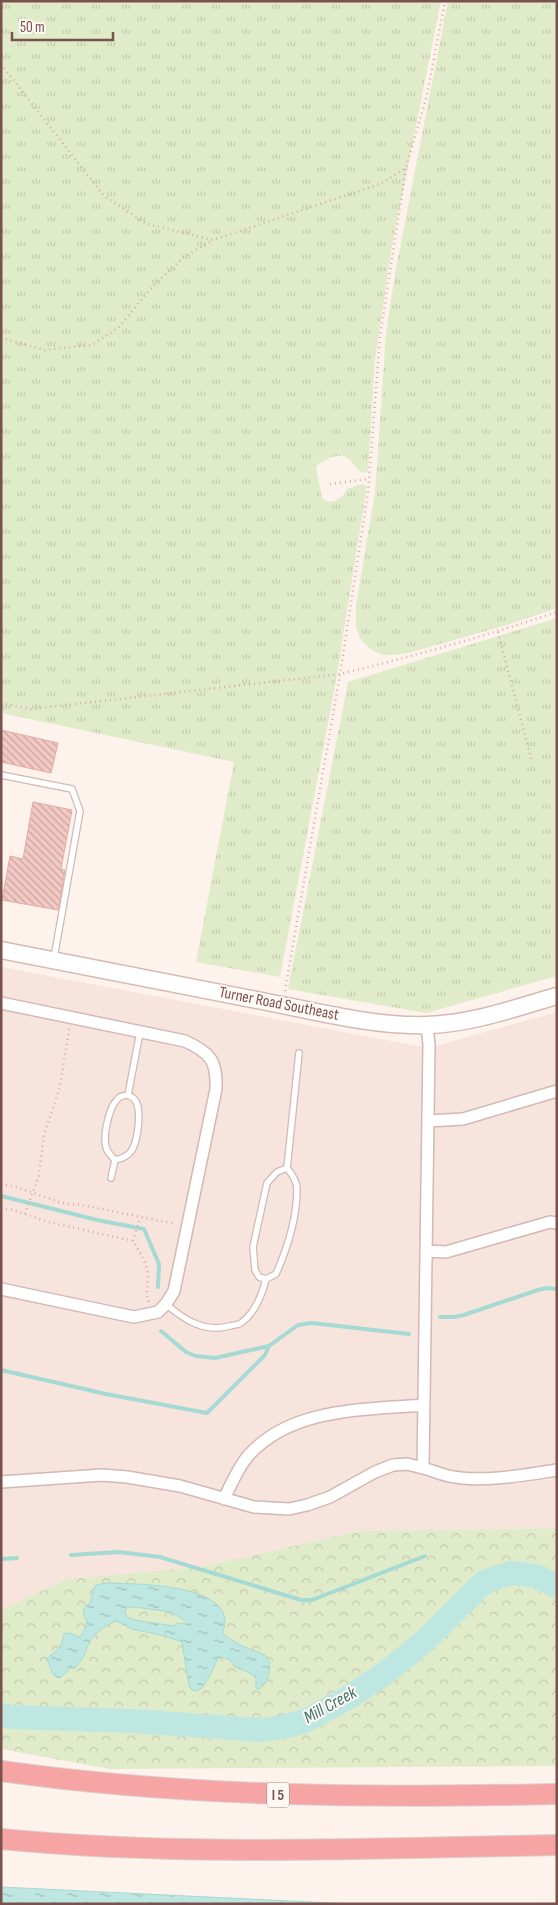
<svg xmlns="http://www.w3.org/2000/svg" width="558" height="1905" viewBox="0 0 558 1905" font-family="'Sofia Sans Condensed',sans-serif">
<defs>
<pattern id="grass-tufts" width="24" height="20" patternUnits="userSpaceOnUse" patternTransform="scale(1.25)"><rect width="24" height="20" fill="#e0ebc9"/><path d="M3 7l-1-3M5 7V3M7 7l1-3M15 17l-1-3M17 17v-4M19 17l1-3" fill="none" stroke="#c4cbae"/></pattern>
<pattern id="forest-crowns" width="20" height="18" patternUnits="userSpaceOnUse" patternTransform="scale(1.25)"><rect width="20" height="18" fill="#e0ebc9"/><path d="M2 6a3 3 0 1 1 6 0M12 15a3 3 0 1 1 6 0" fill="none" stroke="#c4cbae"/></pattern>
<pattern id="water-ripples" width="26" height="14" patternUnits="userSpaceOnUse" patternTransform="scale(1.25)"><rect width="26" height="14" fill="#bfe7e2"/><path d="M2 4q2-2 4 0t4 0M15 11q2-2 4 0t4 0" fill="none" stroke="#a0beb9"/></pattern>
<pattern id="building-back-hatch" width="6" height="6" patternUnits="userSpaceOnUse" patternTransform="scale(1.25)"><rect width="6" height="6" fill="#f2c9c3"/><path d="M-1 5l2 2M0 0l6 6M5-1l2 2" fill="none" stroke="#c9a6a1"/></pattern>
</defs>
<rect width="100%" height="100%" fill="#fdf2ec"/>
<path fill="#f7e4dd" d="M1,967L428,1048L557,1012V1528L360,1531L200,1567L67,1579L1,1610Z"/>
<path fill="url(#grass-tufts)" d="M1,1H441L391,251L375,360L368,471L365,473C350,469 353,449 330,458C325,461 320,462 316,467L322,498L326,501C334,503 344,497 347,489L362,484L367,486L334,692L280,977L196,962L234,762L1,713Z
M448,1H557V608L507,625L408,653L393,655H384L373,651L361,640L356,628V605L375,493L386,333L396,268Z
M557,618V976L426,1013L288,989L348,682Z"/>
<path fill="url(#forest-crowns)" d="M557,1528V1766L110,1769L1,1749V1610L67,1579L200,1567L360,1531Z"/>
<path fill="url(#water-ripples)" stroke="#a5d9d3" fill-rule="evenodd" d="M106,1583C133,1584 220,1583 225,1619C226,1623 223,1630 223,1634C230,1639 239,1645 247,1648C261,1654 273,1653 269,1673C267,1680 265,1685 259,1689L256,1688V1678L248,1672L235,1667L230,1660L219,1656L209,1677L202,1688L196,1691L192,1690L189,1686L182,1642L165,1636L132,1629L117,1621C109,1623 95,1633 91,1640C84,1652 86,1656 75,1668H71L61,1677L58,1678L52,1673L47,1658L60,1648L64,1634L71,1633L78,1637L81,1636L87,1624L83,1610L91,1601L93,1590L96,1585ZM135,1607L171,1612L186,1621L187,1624L177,1623L174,1626L134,1620L126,1616L125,1610L127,1608Z
M1,1887L352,1904H1Z"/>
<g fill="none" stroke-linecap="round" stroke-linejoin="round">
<path stroke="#a5d9d3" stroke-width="4" d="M1,1196L97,1220L144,1229L159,1264L158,1287
M440,1317H454L464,1315L538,1290L547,1288L557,1289
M161,1331L186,1352L196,1356L215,1358L269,1346L298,1325L312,1323L409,1334
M1,1370L106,1394L207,1413L265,1355L269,1346
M71,1555L119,1552L160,1557L265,1589L301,1600H312L425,1556
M1,1559L17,1558"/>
<path stroke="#bfe7e2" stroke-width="24" d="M1,1715L12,1717L132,1721L260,1730L283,1727L303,1722L351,1696L388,1671L427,1639L484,1582L511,1573L535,1576L557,1586"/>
</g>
<path fill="url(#building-back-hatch)" stroke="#e5aba3" d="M1,730L58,743L51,773L1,762Z
M33,802L72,810L61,869L65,870L58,910L2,900L10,856L23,859Z"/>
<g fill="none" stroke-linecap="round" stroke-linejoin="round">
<g stroke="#d3b8b3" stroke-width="8">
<path id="service" d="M1,775L72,789L80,811L54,958
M128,1095C127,1095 121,1096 120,1097C109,1104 103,1135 106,1147C107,1152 111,1156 115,1160C121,1159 128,1156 132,1150C138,1140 142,1109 135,1100C133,1097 130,1096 128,1095L140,1032
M287,1168L277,1172L267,1183L253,1247L255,1270L259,1277L266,1279L276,1274C287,1249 297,1217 297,1189C297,1181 292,1174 287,1168L299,1053
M111,1178L115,1160
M166,1304C184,1320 205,1333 230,1326C233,1325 238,1325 241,1323C255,1313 262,1295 266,1279"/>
</g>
<g stroke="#d3b8b3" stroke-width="14">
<path id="minor" d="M1,1003L185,1041C211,1053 217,1061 216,1089L174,1291L166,1304L158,1312L134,1317L1,1289
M427,1025L429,1045L423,1468C431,1470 440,1474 449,1476C481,1483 525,1475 557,1470
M428,1121L463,1119L557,1091
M426,1251L446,1252L550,1222L557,1223
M1,1482L102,1475L127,1477L180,1486L254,1507L289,1509L307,1505L330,1497L375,1472L393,1465L407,1464L423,1468
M224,1499C231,1484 238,1468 248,1456C291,1407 365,1410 424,1405"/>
</g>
<g stroke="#d7b9b3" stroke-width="19">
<path id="secondary" d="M1,950C88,967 175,984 262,1001C314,1011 375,1027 427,1025C471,1024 515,1008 557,996"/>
</g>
<g stroke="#d9cecd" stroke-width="22">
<path id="motorway" d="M1,1771C185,1797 371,1798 557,1794
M1,1839C186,1857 372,1848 557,1845"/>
</g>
<path stroke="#d8aba5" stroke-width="2.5" stroke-dasharray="1 4" stroke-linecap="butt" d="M1,64L104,196L147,224L213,240L380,184L406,168L427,95L445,1
M1,338L45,350L92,345L119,327L151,288L184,257L213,240
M330,484L369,479
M498,632L532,762
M1,703L31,709L340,674L368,492L380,336L406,168
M285,991L340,674C414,656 485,636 557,612
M1,1184L16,1187L62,1203L87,1206L176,1224
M1,1208L14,1210L48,1222L133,1241C139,1251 149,1266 148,1278C147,1289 146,1292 149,1303
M25,1214L39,1175L44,1135L60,1087L69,1029
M133,1241L140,1217"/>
<use href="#service" stroke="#fff" stroke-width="5.5"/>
<use href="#minor" stroke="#fff" stroke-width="11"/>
<use href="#secondary" stroke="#fff" stroke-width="16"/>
<use href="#motorway" stroke="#f6a4a4" stroke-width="20"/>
</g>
<g text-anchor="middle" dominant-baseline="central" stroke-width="4" stroke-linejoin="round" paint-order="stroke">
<rect fill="#fff7f3" stroke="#a1837f" stroke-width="1" x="267" y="1782.5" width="22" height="25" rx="4"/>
<g font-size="15" font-weight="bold" fill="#79514d">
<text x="278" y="1795">I 5</text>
</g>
<g font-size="16" fill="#79514d" stroke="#fff7f3">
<text transform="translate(279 1004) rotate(11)">Turner Road Southeast</text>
</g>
<g font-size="18" font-style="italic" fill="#3d7670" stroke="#fff7f3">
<text transform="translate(330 1705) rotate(-29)">Mill Creek</text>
</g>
</g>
<rect width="558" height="1905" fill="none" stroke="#79514d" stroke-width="5"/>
<path d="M12 32v8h101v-8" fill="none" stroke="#79514d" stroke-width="2.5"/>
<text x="20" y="32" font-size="15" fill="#79514d" stroke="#fff7f3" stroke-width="4" paint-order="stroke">50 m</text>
</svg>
